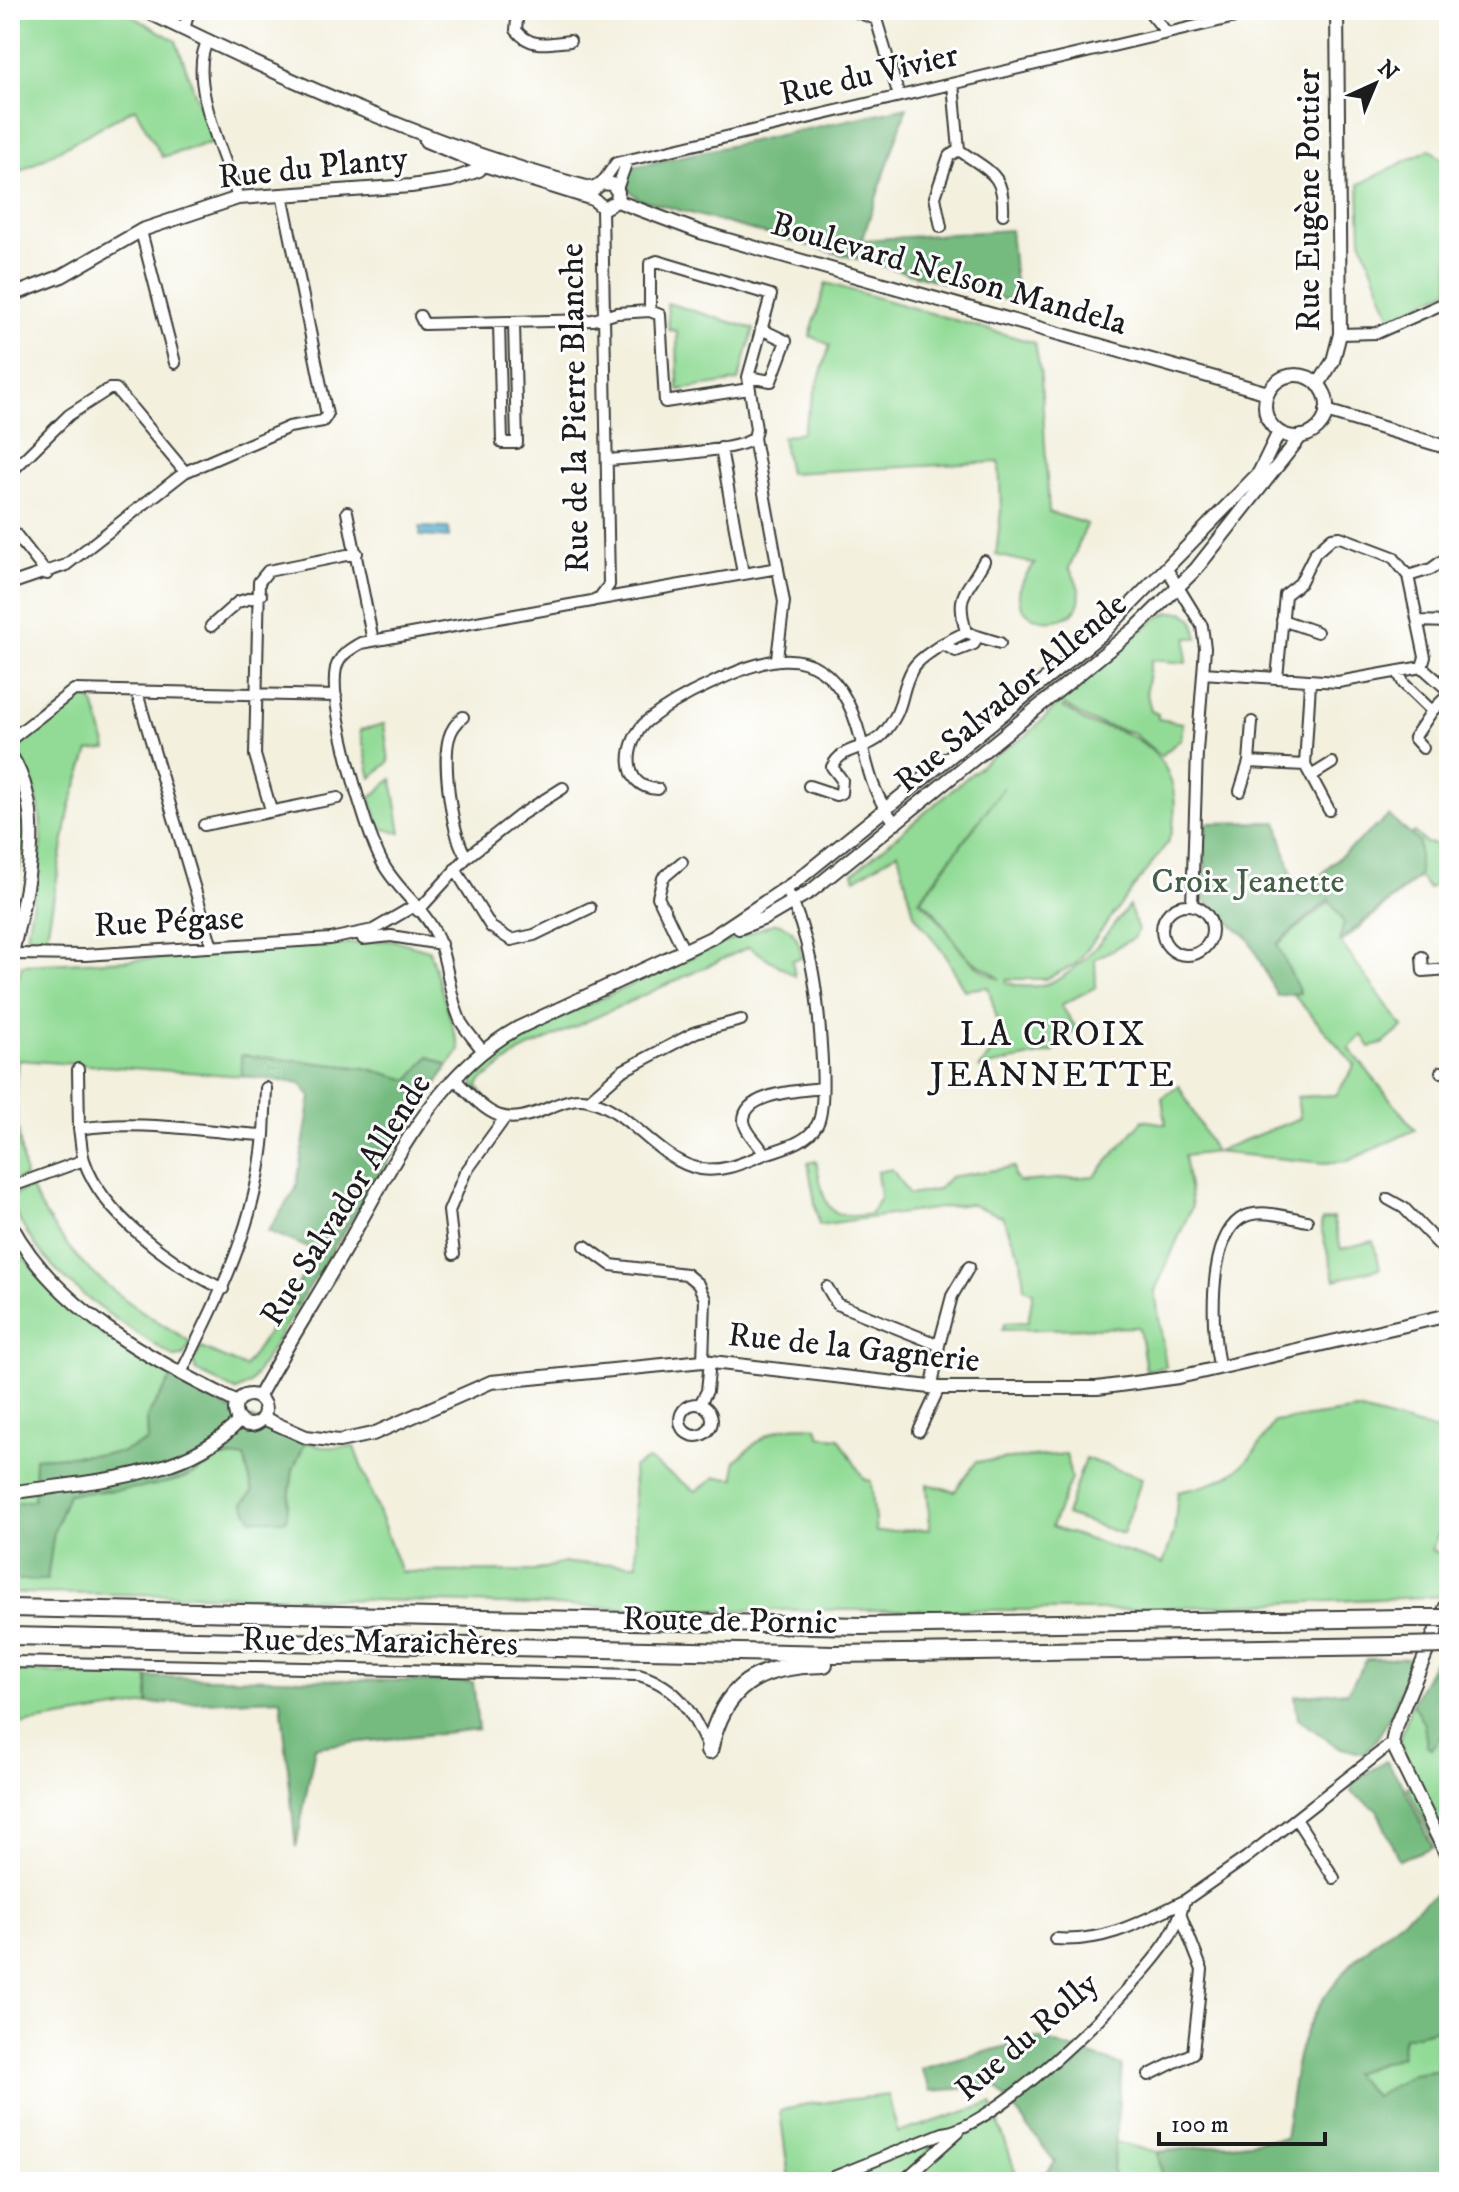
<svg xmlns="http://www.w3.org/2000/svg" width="1459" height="2192" viewBox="0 0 1459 2192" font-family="'IM FELL DW Pica',serif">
<rect width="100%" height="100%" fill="#fff"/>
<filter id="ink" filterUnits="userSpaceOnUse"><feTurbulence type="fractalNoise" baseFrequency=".0125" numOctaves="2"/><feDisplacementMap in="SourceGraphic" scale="16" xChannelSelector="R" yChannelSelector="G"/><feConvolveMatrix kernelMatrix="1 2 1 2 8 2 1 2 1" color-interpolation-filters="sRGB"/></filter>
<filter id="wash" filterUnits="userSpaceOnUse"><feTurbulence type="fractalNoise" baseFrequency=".006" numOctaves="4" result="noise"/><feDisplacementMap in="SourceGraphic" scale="32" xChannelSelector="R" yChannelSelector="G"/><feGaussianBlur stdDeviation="1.8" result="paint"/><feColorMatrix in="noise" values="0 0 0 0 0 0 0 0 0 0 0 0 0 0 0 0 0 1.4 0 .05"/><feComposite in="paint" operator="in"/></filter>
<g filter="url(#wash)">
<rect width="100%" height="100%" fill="#f3f0de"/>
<path fill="#92db96" stroke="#577c59" stroke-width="2" fill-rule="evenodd" d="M10,10H122L176,41L213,142L162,157L135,108L10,177Z
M1430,149L1449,166V290L1391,318L1361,239L1359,184Z
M826,283L1035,343L1041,377L1049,512L1087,524L1069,568C1119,643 972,634 1035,564L996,555L1001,510L999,462L789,473L782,437L802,432L830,345L810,336Z
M667,303L754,329L738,381L678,390L677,331L669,330Z
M1170,612H1184L1193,619L1198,638H1187L1186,663L1151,660L1146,690L1151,711L1158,714V719L1183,723L1181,739L1161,756L1133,733L1090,721L1065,705L1063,708C1072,708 1082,724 1093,725C1156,733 1190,780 1168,842L1076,964L1046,979H1007L1006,982C1062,1004 1099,942 1129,906L1138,930L1134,938L1095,959L1096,987L1061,1005L1076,1028L1053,1052L980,1068L1002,1036L988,987L964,990L946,956L914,914L898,852L855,879L853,873L990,758L1026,736L1086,677L1157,618ZM1004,787L921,900C946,918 945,933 964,954C974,964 992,970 1000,979C958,964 951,924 919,900Z
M78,695L89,697L95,706L107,749L89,751L70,806L45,946L25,943C38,870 58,815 15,748L16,742Z
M384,724L389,762L371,778L360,730Z
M10,771C38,814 19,868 10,913V845L15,806L10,800Z
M392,779L401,833L380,828L370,798Z
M1414,832L1426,843L1446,845C1445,865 1445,876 1429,889L1419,877L1341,943L1403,1027L1383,1044L1370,1047L1362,1035L1349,1048L1415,1130L1348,1161L1325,1163L1215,1152L1184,1156L1192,1206L1155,1291L1166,1367L1146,1370L1139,1327L1002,1330L1005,1323L1028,1322L1033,1292L1024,1288L1021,1258L1002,1216L969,1204L819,1225L808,1163L816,1161C825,1201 823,1223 871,1214L880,1197L877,1172L892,1169L909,1195L937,1190L950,1177L1014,1167V1176L1019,1182L1095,1176L1143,1120L1166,1124L1162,1098L1179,1086L1215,1152L1300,1118L1297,1097L1336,1095L1355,1065L1266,964L1277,945Z
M775,923C795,926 799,940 802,958L792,960L795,976L749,947L520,1052L480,1082L478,1086L487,1102C459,1074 473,1066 500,1045L718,945Z
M393,940L429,950L460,1050L448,1066L429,1056L409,1080L365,1068L242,1055V1076L18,1060C11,1104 19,1134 25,1177L10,1182V1004L22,965L173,958Z
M30,1187C69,1265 118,1298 191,1342L183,1356L174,1357C110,1316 42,1276 11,1203L12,1196Z
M1333,1218L1341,1249L1373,1241L1380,1268L1335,1280L1321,1228L1322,1220Z
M10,1236C45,1298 111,1342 172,1377L147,1417L148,1441L121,1453L35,1458L34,1500L10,1504Z
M289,1301L298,1305L250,1384L237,1391L196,1371L193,1361L201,1348L245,1367Z
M1357,1410L1444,1433L1449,1429V1507L1431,1551L1449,1555V1596L1117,1610H694L206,1595L10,1593V1580H47L54,1531L68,1494C109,1490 188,1490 216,1458L244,1457L253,1492L286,1520L293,1469L306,1441L321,1447H354L401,1572L534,1571L563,1563L637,1564L633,1467L648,1460L696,1491L716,1477L735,1478V1461C765,1435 775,1423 817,1427L820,1436L839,1438L864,1479L871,1481L876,1532L930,1529L927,1484L955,1491L976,1462L1066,1454L1071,1479L1051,1527L1163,1564L1174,1532L1178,1492C1232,1481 1245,1470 1274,1422Z
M1085,1458L1142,1478L1123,1534L1066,1515Z
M10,1671L148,1677V1704L10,1726Z
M1412,1703L1424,1724L1427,1745L1431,1748L1449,1725V1871L1407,1787L1418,1781L1399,1744Z
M1449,2026V2069L1413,2074L1375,2097L1352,2073L1400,2057L1404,2037Z
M888,2095L898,2133L992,2103L1019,2182H827L824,2175L789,2179L780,2111L808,2104Z
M1115,2142L1158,2152L1163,2182H1118L1113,2170Z"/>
<path fill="#75bb7f" stroke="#486c4e" stroke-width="2" d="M907,107L862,240L1010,230L1017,303L639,199L630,191L624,177L633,167Z
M1389,816L1419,842V876L1339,941L1344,923L1329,899L1277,944L1300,993L1277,996L1249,939L1204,900L1206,823L1277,822L1297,893L1307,892L1331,864Z
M241,1055L365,1068L409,1080L429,1056L448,1066L298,1305L289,1301L316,1251L268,1231L296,1189L311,1097L300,1083L242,1076Z
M172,1377L230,1410L306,1441L293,1470L286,1520L252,1519L243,1503L253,1492L244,1457L216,1458C188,1490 110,1490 68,1494L54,1531L47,1580H10V1504L34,1500L35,1458L120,1453L148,1441L147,1417Z
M1412,1658C1400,1691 1390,1728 1364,1754L1338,1747L1298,1719L1295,1696L1348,1691L1367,1659Z
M1435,1660H1449V1725L1431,1749L1427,1745L1424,1724L1412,1703Z
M148,1677L473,1682L478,1729L315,1747L296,1848L281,1699L148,1704Z
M1386,1761L1402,1783L1433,1847L1399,1860L1377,1810L1351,1792L1353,1782Z
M1449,1884V2026L1404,2037L1400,2057L1352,2073L1375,2097L1413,2074L1449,2069V2182H1163L1158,2152L1285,2138C1290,2110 1292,2080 1299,2052C1319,1975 1390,1929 1449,1884Z
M1037,2038L1122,2065L1113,2170L1118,2182H1045L1043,2176L1055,2162L996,2086L931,2091L921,2069Z"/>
<path fill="#4babca" stroke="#346473" stroke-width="2" d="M420,527L449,528V538L420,536Z"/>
</g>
<g filter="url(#ink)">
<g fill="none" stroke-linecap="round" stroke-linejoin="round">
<g stroke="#3c3c39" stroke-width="14">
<path id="minor" d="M518,10L516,30C531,49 548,43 570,41
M851,10L876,19
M1148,10L1167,33
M876,19L899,96
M184,30L189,10
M208,40C186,80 226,158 238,198
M953,84L959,150C989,172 1005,173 1003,214
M602,183L616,163L1265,10
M617,189L627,161
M941,227L935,197L949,156L959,150
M141,231L175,363
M650,311L660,315L665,402L749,389
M420,316L424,324L593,320L617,313L650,311V264L657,261L771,295L748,377L756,429L754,438L784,602L777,658
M499,323L502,443H517L514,323
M1340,334L1377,333L1449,301
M748,377L771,381L786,341L761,329
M721,448L743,574
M608,460C636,457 737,453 754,438
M10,473L69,415L109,389H116L185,472
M347,512L373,641
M10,527L47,574
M1167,569L1202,626L1205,648L1197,751L1192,905
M1408,576L1431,569L1445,559
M10,584L66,565L185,472L289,427L323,421L327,415L282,194
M595,600L778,568
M1282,620L1317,632
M1418,621L1449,622
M211,626L238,602L261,595
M966,632L977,636L974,644L956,651L942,644Z
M966,632C955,592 966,595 984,561
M977,636L1000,643
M1422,667L1449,691
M1398,672L1404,684L1432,711
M1203,673L1338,682L1422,667
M1277,678L1285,595L1300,583L1315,553L1332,538L1340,537L1393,557L1408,576L1425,657L1422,667
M137,693L212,947
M463,717C456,723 451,730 449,738C442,761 452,839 467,857
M10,740L74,690L336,696
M1423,748L1414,738L1432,711L1449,694
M1249,762L1252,722
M1305,765L1329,810
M1311,776L1332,763
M809,786L836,795L841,793L842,780L832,767C842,745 867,751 882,735C907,707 898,694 913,668C919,658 933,651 942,644
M658,789C619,788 625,740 647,721C666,706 688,694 710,684C759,660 814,638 847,701C869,744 860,779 896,824
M1240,791L1249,762L1305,765L1310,683
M271,810L255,755L259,582L268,571L357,553
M204,825L338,798
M682,862L663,878L658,897L684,951
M455,869L491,927L511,940L534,935L590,908
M1162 930a25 25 0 1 1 50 0a25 25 0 1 1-50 0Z
M418,911L467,857L519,816L563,788
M363,939L391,936L441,944
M12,954L85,955L330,939L373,930L414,906
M1422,957L1423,971L1449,969
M483,1051C476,1042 467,1032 461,1022C448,995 449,962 436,934C423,907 396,889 382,862C364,828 328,704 336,668C340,655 350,649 361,643L592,601L600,597L609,585L602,208
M78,1069L79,1129
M1441,1072L1449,1071
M455,1079C491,1117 502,1129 553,1106C563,1102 576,1097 588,1100C631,1110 657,1161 701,1169C723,1172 740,1164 760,1156C780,1148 805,1145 817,1125C830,1104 817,991 811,963C806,938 797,910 786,888
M589,1100L622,1071L696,1032L741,1020
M264,1135L266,1088
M764,1154C760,1144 745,1133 744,1121C743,1092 802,1091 822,1088
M10,1187L84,1160
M1388,1199L1404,1208L1449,1255
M585,1246L611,1265L686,1274L698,1284L705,1299L703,1361
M454,1254L449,1211L465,1173L504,1119
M827,1287L837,1304L939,1345L932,1387
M939,1345L952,1296L969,1267
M1220,1368C1211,1335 1207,1242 1240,1219C1258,1207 1287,1217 1307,1221
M181,1373C220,1295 256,1224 264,1135C203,1132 140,1119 79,1129C81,1139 81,1151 84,1160C102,1215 173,1265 223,1289
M700,1404L707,1391L710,1361
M680 1420a16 16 0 1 1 32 0a16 16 0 1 1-32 0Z
M919,1431L939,1388
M10,1662L639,1675C680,1687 692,1713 709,1750
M1296,1819L1334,1878
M1055,1939C1104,1943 1141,1922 1184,1901
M1149,2075L1193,2053L1202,1970L1181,1916
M834,2177L943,2133C996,2127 1122,2000 1157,1955C1169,1940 1180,1920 1184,1901L1247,1857L1392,1743
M902,2182L959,2131"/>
</g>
<g stroke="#3c3c39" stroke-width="16">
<path id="tertiary" d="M144,10C289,81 438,149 594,189
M426,141L484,165L593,199
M594,189L602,183L612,184L618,192L617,201
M593,199L604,208L617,201
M617,201L700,232L1268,393
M10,296L62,276L142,230L238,198L411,186L451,180L479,170L487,157
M1265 406a31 31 0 1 1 62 0a31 31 0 1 1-62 0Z
M1318,385L1333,361L1340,334L1337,10
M1326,411L1449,448
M10,754C50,817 24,895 10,963
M739,928L765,918L811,891L1137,627L1196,569L1301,436
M10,1223C55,1309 153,1361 237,1402
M235 1410a15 15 0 1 1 30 0a15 15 0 1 1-30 0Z
M258,1398C284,1349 314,1303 341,1256C388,1174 432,1075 518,1028L711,938L795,882L1103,633L1259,473L1279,432
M263,1418L306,1437L339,1441L373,1434L491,1382L703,1361L939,1388H1097L1179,1377L1449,1315
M10,1493C84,1481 185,1480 239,1421
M1449,1599L1396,1725L1392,1743L1449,1860"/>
</g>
<g stroke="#3c3c39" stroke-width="20">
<path id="trunk" d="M10,1608L862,1626L1406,1618
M10,1636L834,1654L1398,1646
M709,1751C723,1684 758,1665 824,1664"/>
</g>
<use href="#minor" stroke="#fff" stroke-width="10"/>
<use href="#tertiary" stroke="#fff" stroke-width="12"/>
<use href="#trunk" stroke="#fff" stroke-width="16"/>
<g stroke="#3c3c39" stroke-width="20" stroke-linecap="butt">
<path id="trunk-bridge" d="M1406,1618H1449
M1398,1646L1449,1645"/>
</g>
<use href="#trunk-bridge" stroke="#fff" stroke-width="16"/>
</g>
</g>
<g text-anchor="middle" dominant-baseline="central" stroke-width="6" stroke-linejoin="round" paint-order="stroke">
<g font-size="34" fill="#1c1c1c" stroke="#fff">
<text transform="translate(869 75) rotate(-13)">Rue du Vivier</text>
<text transform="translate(313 168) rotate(-6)">Rue du Planty</text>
<text transform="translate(1309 200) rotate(-90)">Rue Eugène Pottier</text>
<text transform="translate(949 274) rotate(16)">Boulevard Nelson Mandela</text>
<text transform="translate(575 408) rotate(-91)">Rue de la Pierre Blanche</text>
<text transform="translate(1011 693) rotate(-40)">Rue Salvador Allende</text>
<text transform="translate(169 922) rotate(-3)">Rue Pégase</text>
<text transform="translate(346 1200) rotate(-58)">Rue Salvador Allende</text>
<text transform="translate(854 1348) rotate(6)">Rue de la Gagnerie</text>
<text transform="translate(730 1621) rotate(1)">Route de Pornic</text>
<text transform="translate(380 1642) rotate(1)">Rue des Maraichères</text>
<text transform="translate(1027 2037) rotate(-41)">Rue du Rolly</text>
</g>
<g font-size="34" fill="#455f47" stroke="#fff">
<text x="1248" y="882">Croix Jeanette</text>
</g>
<g font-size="36" letter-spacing="2" fill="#1c1c1c" stroke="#fff">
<text x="1053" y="1034">LA CROIX<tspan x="1053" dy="41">JEANNETTE</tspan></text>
</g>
</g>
<rect width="1459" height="2192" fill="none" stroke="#fff" stroke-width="40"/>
<g transform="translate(1375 84) rotate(44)" stroke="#ffffff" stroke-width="6" paint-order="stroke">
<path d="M0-6L14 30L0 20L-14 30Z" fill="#1c1c1c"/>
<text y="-12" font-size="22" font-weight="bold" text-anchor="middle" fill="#1c1c1c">N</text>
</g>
<path d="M1159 2132v12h166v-12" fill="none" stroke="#1c1c1c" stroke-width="4"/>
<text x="1171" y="2132" font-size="24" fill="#1c1c1c" stroke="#ffffff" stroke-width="6" paint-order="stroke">100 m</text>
</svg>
